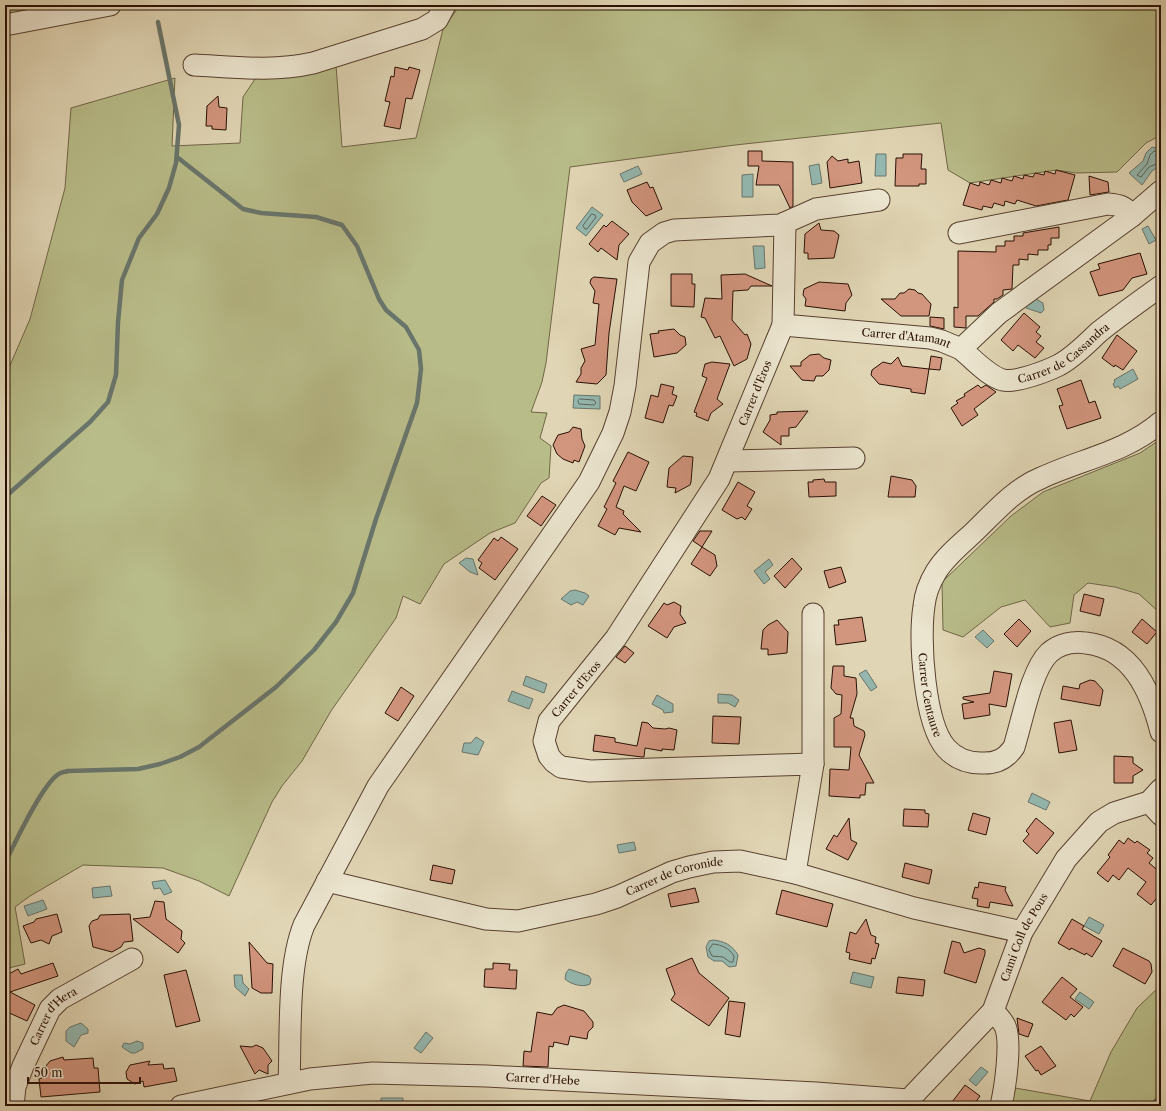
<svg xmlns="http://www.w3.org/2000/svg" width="1166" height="1111" viewBox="0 0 1166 1111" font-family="'Libre Caslon Text',serif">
<rect width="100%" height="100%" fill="#e0d5b4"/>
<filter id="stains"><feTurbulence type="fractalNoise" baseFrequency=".005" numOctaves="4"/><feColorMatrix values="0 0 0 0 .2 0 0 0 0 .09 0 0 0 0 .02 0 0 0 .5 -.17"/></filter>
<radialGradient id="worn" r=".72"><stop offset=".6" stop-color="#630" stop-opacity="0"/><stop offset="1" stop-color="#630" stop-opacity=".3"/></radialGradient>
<path fill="#b8bc89" stroke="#706646" d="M5,5H67L5,18Z
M460,5H1161V135L1146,143L1117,172L1076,173L1056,170L970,183L948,170L941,123L735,145L570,167L546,363L542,382L531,412L547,413L540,438L551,446L549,478L541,483L515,523L490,533L444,564L420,604L403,596L396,618L331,711L302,761L282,786L272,802L229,896L199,881L163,868L83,865L30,896L15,907L25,964L5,969V377L30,319L65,188L71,108L175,78L172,146L240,143L243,97L255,79L336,65L342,147L416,138L443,29Z
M1161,439V614L1139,594L1115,587L1088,583L1074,595L1070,623L1050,627L1025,600L1001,607L963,637L943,630L942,582L1011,516L1043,492L1140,453Z
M1161,985V1106H1010L1015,1088L1090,1101L1111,1052L1137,1008Z"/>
<path fill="#94b8b0" stroke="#69756b" d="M1152,147L1161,149V165L1152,171L1142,185L1129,173L1143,161L1146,153Z
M876,154H886V176H875Z
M819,164L822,183L812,185L809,166Z
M638,166L642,174L624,182L620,174Z
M753,174V197H742V175Z
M592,207L603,215L586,236L576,228Z
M1148,226L1156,240L1149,244L1142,229Z
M753,246H764L765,268L755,269Z
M1036,299L1043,303L1044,310L1041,313L1026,308L1025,305Z
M1133,369L1138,379L1120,389L1118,386L1115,388L1113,384L1115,382L1114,380Z
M574,395L600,396V409L573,408Z
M466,558L473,559L478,575L470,572L459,563Z
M769,559L773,565L765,572L770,579L764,584L754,571Z
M575,590L585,593L589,596L583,605L577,602L571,605L561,599L570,591Z
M983,630L994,641L987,648L975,637Z
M866,670L877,687L871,691L859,674Z
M526,676L547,684L544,693L523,685Z
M512,691L533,699L529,709L508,701Z
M718,694L732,695L739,700L735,707L728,703H718Z
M657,695L673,704V712L664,713L663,710L652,704Z
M476,737L484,742L478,755L462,752L464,743H471Z
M1032,793L1050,802L1046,810L1028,802Z
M634,842L636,850L619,853L617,845Z
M165,880L172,892L164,895L160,888L154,889L152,882Z
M110,886L112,896L93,898L92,888Z
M43,900L47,909L28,916L24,906Z
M1089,917L1104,925L1099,934L1084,926Z
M713,940C724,941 732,945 738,955L736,966L729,967L722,961H714L708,957L706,947L709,941Z
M569,969L589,976L591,979L590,984C583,988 570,984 565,979L566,973Z
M853,972L874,977L871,988L850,983Z
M234,975H242L243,983L249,989L245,996L235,987Z
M1080,992L1094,1002L1089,1009L1075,999Z
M81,1023L88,1029V1033L81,1035L74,1047L66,1041V1031L70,1027Z
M426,1032L433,1038L421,1053L414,1048Z
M137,1041L143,1043V1049L135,1053H131L122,1047L124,1043L130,1044Z
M981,1067L988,1072L976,1086L969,1080Z
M381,1098H403V1106H381Z"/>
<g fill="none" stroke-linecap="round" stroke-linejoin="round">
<path stroke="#5e645a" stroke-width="1" d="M1161,152L1154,151L1150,155L1147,164L1137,175L1141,177L1149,167L1161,162
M592,214L595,215L596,217L587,229H585L583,226Z
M580,399L594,400L596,403L594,405L579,404L578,401Z
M713,944C722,945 729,948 734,956L733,962H730L723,957L712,956L709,950Z"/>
<path stroke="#69756b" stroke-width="4.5" d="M5,497L90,422L108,402L116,375L118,322L122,280L139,238L157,214L169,188L176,163L179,125L158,22
M5,863C14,845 43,782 59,774C61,772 65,772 68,771L138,769L160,764L180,757L199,747L276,687L314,650L336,622L353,593L376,519L417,403L421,369L419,350L406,327L386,310L379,299L357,246L342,225L316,217L261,213L243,209L177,157
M1154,1106L1155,1102L1161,1095"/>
</g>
<path fill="#d2957e" stroke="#291003" d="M395,67L408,70L409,67L420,70L412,99L406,98L400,129L384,126L390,102L385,101L391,76L394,77Z
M218,96L219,107L227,108L226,130L212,129V126H206L207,106Z
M748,151H762V161L793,162V206L790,208L779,185H756L759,166H748Z
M903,154H922L921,169H926V184H919V186H895L896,158H903Z
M832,156L838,161L848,159V163L859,161L862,183L830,188L827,162Z
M1056,170L1075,175L1068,200L1036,206L1017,200L1015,204L1005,201L1004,206L994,203L992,208L983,206L982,210L963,205L970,183L979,186L980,182L989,185L991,180L1001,183L1002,178L1012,181L1014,176L1023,179L1024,175L1033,177L1035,173L1044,175L1045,171L1055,174Z
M1089,176L1108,182L1109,192L1090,195Z
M647,182L650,188L653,187L662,209L646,216L632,202L627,190Z
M612,221L629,234L619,245L617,260L601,248L598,252L589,244L604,225L606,227Z
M819,223L821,230L834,231L839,235L834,258L808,259V253H804L805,234Z
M1059,227V238H1051V245H1048V250H1038V255L1028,254V260L1019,259V265H1013L1012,289L1003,290V295L997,299H994V302L978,316H966V328L954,327V307L958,308V251L996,252V246H1005V241H1014V236H1023V233Z
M1140,253L1147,274L1132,278L1123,290L1099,296L1090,272L1100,269L1098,264Z
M671,274H692V284H695L694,307L671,306Z
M745,274L772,286H751L748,290L733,291L732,320L745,335L747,334L751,344L747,359L734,366L720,336L715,338L705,318L701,317L705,298L722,299L721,275Z
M594,277L617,279L609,333L606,375L597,384L576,382L581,374V368L585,361L581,349L595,345L599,304L593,303L595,291L590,283L591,279Z
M819,282L848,284L852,295L846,303L845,311L805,306L806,299L803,295L804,289Z
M909,289L915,290L918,293L922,294L931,304L929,316H901L881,299H895L900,293H904Z
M1024,313L1040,327L1036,332L1041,336L1036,342L1044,348L1035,358L1018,345L1013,351L1001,340Z
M930,317L944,318V329L930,326Z
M674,329L680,335L685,337L686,345L677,353L654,357L650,334L659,333L658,331Z
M1117,335L1137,351L1123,370L1115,365L1114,367L1102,358Z
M819,354L824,358L831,360L829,370L823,376H816L814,381L802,380L790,366H801V362L810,355Z
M931,356L942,358L940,370L929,369Z
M898,357L902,366L929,369L925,394L911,392V389L879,384L871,375L872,370L883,362L891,364Z
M712,362L730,364L717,399L723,404L711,413L708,421L696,416L697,413L694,412L707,378L702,376L705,364Z
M1081,380L1089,403L1095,401L1101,418L1067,429L1059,406L1063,405L1057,389Z
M661,384L674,387L672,394L677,396L673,406L669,405L663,423L645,418L651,395L658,397Z
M978,385L981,388L986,385L996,392L974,409L978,415L962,426L951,408L958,403L956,401L965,396L964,394Z
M808,411L796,427L789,428V436H781V445L763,432L770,420V415L777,414V412Z
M573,427L581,429L582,439L585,446L579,462L574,460L573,463L563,459L557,454L553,445L558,435L569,432Z
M628,452L649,462L636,491L624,486L616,507L624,511L623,514L641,532L619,528L615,535L598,526L607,509L604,507L616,483L613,481Z
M683,456L693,457L691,482L690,485L675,493L676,488L667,487L669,468Z
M891,476L912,480L916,486L915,497H888Z
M824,479L825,482H836V496L809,497L808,482H813V480Z
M738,482L755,492L747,506L752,509L745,520L742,517L737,519L722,510Z
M542,496L556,505L541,526L527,516Z
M700,531H712L702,547L693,541Z
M501,537L518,549L495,580L479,568L482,563L478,560L494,538L498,541Z
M702,547L715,555L717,566L710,576L691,564Z
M792,558L802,569L785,588L774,576Z
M841,567L846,582L829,588L824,571Z
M1084,594L1104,599L1100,616L1080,611Z
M674,602L681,606L680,614L686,623L674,627L667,638L648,626L664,603L667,605Z
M862,617L866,641L836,645L834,625H839L838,620Z
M1019,619L1031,631L1017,647L1004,634Z
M1142,619L1157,632L1147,644L1132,632Z
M777,620L788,632L787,653L768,655V649H761L763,630L768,625Z
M625,646L634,653L625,663L616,657Z
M833,666H844V676L856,678L857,694L850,718H853L854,726L864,731L865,735L859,755L874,783H866L865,795H860V798L829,796L830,769L849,770L851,747H834V718L841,714L842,695L836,694L831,688Z
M994,671L1012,674L1006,707L989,704L990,715L964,719L962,704L974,702L963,699V697L990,693Z
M1090,680L1095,681L1103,690L1100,706L1061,699L1063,686L1079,689L1080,684Z
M401,687L414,696L398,721L385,713Z
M713,716L741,717L739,744L712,743Z
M1071,720L1077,750L1059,753L1054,723Z
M642,722L648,723L653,728L665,729L669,728L677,730L674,750L662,749V751L645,748L644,757H642L593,751L595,735L615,738V742L637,746Z
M1114,756L1133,757V763L1143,770L1133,776V783H1114Z
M904,809L925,810V813L929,814L928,827L903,826Z
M973,813L990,818L986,835L968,830Z
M849,818L851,840L857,843L848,860L826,849L834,835L837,837Z
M1036,818L1054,833L1037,854L1023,841L1029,834L1026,831Z
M1128,838L1135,843L1137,841L1150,850L1147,853L1153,858L1149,863L1161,873V893L1151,905L1137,894L1146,882L1128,868L1119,880L1113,875L1108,882L1097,873L1110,857L1108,855L1119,840L1124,844Z
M905,863L932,870L929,884L902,877Z
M433,865L455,870L452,884L430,880Z
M979,882L1006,887L1005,890L1013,906L990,902L989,908L977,906L978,899L972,898L975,887L978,888Z
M695,888L699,902L671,907L668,894Z
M782,890L833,904L827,927L776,914Z
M155,901L164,902L166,919L182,931L181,939L185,943L178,953L133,919L150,917Z
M57,914L62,932L52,936L49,944L41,940L31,943L23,926L34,922L36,919Z
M130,914L133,941L124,942L121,947L112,952L93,947L89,926L92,921L98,919L100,915Z
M866,919L871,935L876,937L875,943L879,944L875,959L872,958L871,964L849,959L850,953L846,952L850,932L856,934Z
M1072,919L1084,926L1082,929L1102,941L1092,957L1086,953L1085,955L1071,948L1070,950L1058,943Z
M952,941L960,943L964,953L979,948L985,950V954L976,983L944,973Z
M249,942L267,963L273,964L272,993H261L252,988Z
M1123,948L1149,961L1151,964L1152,972L1145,984L1113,966Z
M692,958L699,973L729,998L709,1026L671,1000L675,994L666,969Z
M53,963L58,976L10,992L35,1005L27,1021L5,1011V976L18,969L21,974Z
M493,963L510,964L509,970H517L516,989L484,987L485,969H493Z
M186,970L200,1021L176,1027L164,975Z
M898,977L925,980L923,996L896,993Z
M1062,977L1077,989L1070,997L1083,1007L1074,1017L1071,1014L1066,1020L1042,1002Z
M729,1001L745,1003L740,1037L725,1034Z
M564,1005L584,1011L593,1022V1027L588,1032L587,1039L570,1036L568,1045L554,1042L553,1047L549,1046L548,1067L523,1066L524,1051L531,1052L537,1012L552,1015L557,1008Z
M1017,1018L1033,1024L1028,1037L1019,1034Z
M256,1045L263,1048L272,1061L268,1065V1074L259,1070L255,1074L240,1046L252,1047Z
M1041,1046L1056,1066L1041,1075L1038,1070L1036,1071L1025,1056Z
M63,1057L64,1060L93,1058L94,1068H98L100,1092L41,1097L39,1079L42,1078L46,1066L50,1061Z
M150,1061L148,1065L163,1064L164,1069L174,1068L177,1081L144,1087L143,1081L135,1084L127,1079L126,1072L130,1065Z
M965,1085L980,1096L973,1106H949Z"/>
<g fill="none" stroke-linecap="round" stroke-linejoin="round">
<g stroke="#57412f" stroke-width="23">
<g id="minor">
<path d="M5,25L110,5"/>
<path d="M194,65C234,67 273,72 313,63L422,29L437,20L445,5"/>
<path id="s1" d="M785,223L783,325L930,338L942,341L961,349L999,313L1132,216L1161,191"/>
<path d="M959,233L1108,204C1119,205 1125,206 1132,216"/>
<path d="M783,325L719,479L616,638L549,721L544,741L549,756L554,762L561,767L590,771L813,764L795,873"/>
<path id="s2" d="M961,349C973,359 988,376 1003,380C1016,383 1047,371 1059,365C1074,357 1087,343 1099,332C1119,316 1140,301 1161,286"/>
<path id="s3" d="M1161,422C1126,452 1082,459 1041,478C1014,489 994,513 973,533C960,545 945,557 936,572C930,582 925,595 924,606C919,639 924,723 946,748C955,758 968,763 981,763C996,764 1006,759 1014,747C1022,722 1031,670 1049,653C1059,644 1073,641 1086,643C1132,648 1151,692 1161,732"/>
<path d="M728,461L854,458"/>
<path d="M813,764V614"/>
<path d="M1149,802L1161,815"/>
<path id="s4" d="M327,881L486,919L518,921L596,904L617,897L672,872L689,867L713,862L740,861L795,873L914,908L1022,932"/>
<path d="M993,1011C998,1016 1002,1020 1005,1026C1012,1042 1005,1088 1001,1106"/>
<path d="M289,1083C291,1036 287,967 304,925L378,786L589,482L613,433L620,412L625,386L639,262L650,243L664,233L674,230L780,225L816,209L879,200"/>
<path id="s5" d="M13,1106L15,1087L23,1066L50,1009L60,999L132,959"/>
<path id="s6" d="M181,1106L310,1079L373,1073L486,1076L816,1093L908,1100"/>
<path id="s7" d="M903,1106L993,1011L1022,932L1066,859L1099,822L1114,813L1149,802L1161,789"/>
</g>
</g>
<use href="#minor" stroke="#ebe4ce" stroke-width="21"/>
</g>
<g text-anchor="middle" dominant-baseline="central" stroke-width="4" stroke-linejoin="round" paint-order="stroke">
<g font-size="11" fill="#291003" stroke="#ebe4ce">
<text stroke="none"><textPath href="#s1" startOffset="226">Carrer d'Atamant</textPath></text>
<text stroke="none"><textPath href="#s2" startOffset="121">Carrer de Cassandra</textPath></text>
<text transform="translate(755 393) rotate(-68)">Carrer d'Eros</text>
<text transform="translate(576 689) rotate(-50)">Carrer d'Eros</text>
<text stroke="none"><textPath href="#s3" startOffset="401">Carrer Centaure</textPath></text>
<text stroke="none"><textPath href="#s4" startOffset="359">Carrer de Coronide</textPath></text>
<text stroke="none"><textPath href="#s7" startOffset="211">Camí Coll de Pous</textPath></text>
<text stroke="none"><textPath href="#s5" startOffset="101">Carrer d'Hera</textPath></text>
<text stroke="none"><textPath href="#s6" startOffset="365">Carrer d'Hebe</textPath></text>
</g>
</g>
<rect width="1166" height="1111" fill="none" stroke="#e0d5b4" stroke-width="20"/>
<rect x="6" y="6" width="1154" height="1099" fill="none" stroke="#291003" stroke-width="2"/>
<rect x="10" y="10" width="1146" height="1091" fill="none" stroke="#291003"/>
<path d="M28 1077v6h112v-6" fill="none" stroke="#291003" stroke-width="2"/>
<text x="34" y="1077" font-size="12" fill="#291003" stroke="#ebe4ce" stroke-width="3" paint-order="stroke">50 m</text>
<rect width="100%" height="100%" filter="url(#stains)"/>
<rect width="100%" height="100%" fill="url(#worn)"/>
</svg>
